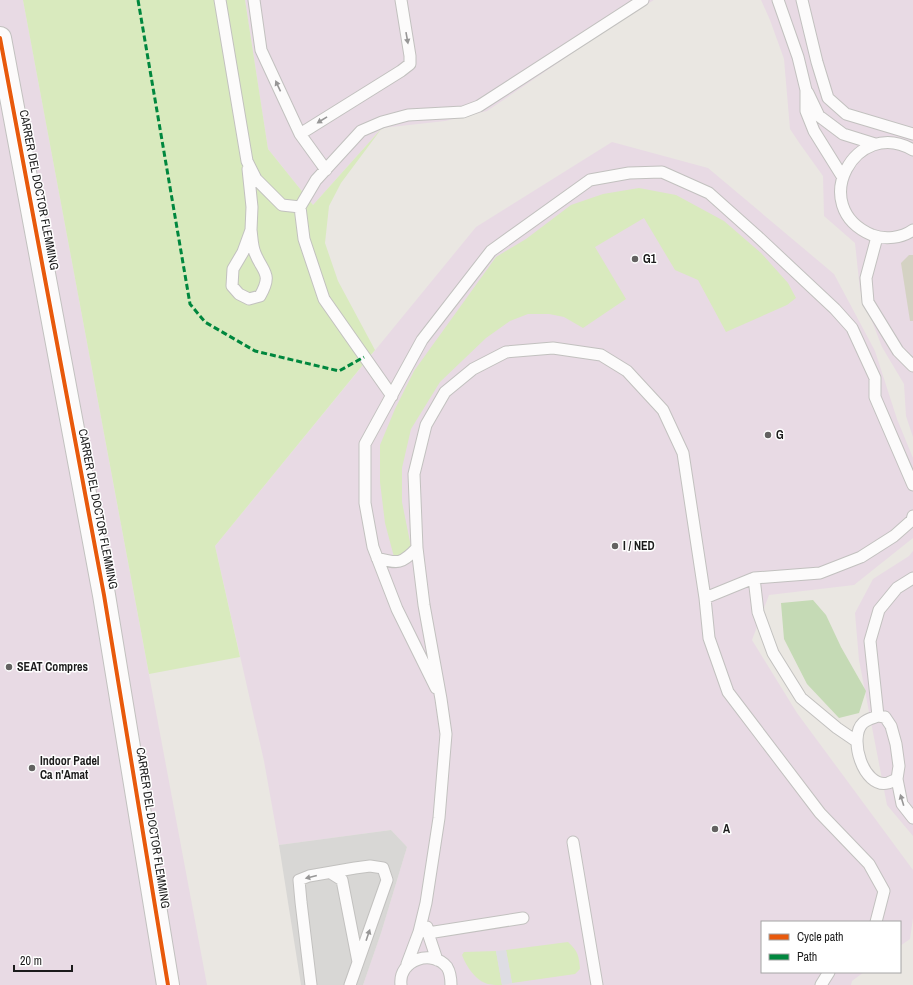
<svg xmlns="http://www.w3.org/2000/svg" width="913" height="985" viewBox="0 0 913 985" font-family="'Archivo Narrow',sans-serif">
<rect width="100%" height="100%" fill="#eae7e2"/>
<path fill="#e8dae4" d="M0,0H23L207,985H0Z
M245,0H654L627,16L487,111L445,121L382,128L313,205L268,149Z
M761,0H913V437L906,416L904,384L882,347L860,290L855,243L824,216L823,176L800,144L790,129L784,59L770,20Z
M612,142L708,168L834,274L875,351L897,419L913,458V538L854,585L769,595L752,640L797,713L913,870V918L910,939L900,946V922H762V972H864L852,981L851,985H363L381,933L407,847L391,830L279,845L264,761L215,546L476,227Z
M913,551V836L887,805L859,660L855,613L873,579L909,556Z"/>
<path fill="#d4d2c3" d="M909,255H913V321H910L901,263Z"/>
<path fill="#d9eabe" d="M23,0H245L268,149L313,205L382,128L341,183L329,206L325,243L338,281L375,350L215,546L240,657L149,674Z
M639,188L676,195L724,221L761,253L788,283L796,298L787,305L726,332L698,280L675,270L644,218L595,247L626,299L583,328L564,317L549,314H528L510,321L486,338L440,382L411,429L402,468V502L412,552L407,559L394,557L385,523L380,482V445L395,409L414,371L496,257L526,239L571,205L603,194Z
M568,942C578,951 579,956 580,969L575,974L512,983L506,950Z
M496,951L502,985C498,985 493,985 488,984C476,981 466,966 462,955L464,952Z"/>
<path fill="#c5dab5" d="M813,600L826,615L841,647L866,691L859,713L839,718L807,684L784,639L781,603Z"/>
<path fill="#d8d7d5" d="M391,830L407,847L381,933L363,985H301L279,845Z"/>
<path fill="#dedde3" d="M506,950L512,983L502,985L496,951Z"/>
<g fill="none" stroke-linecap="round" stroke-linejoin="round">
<g stroke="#c2c1bf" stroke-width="13">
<path id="service" d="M220,0L247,161L256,179L282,205L300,207
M254,0L261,50L300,134L326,170
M778,0L798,57L806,90V111L814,131L842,176
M802,0L817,62L828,98L846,114L913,134
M808,93L819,116L843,134L875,144
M300,134L401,71L410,64V56L401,0
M913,150C856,116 806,207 872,235C885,240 902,238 913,230
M248,169L252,207L251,230L243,252L233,269L232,286L239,294L249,299L260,296C273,273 263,273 255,253C252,246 252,237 251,230
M877,237L866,278L868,302L898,351L913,366
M392,396L324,299L304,239L300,207L316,180L361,131L382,122L408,115L463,112L479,106L643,0
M377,558C398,564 402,564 417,548
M754,578L758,612L773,653L801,698L837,728L856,741
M705,598L754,578L820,573L861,557L894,536L912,520L913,516
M436,688L397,609L373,547L365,503V444L422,340L491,251L590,180L629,173L662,172L709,193L756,235L835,309L852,328L875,378V397L913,485
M878,716L885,717L891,726L896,744L899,766L897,779C894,780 891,782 888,783C863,789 848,737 863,723C867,719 873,718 878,716Z
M878,716L870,641L879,610L897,588L913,578
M897,779L902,804L913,818
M573,842L597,985
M331,873L342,880L358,962
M427,927L428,933L437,960
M428,933L523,918
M407,964L419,932L426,903L439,818L446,734L441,699L424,605L417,548L414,474L426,425L445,392L473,369L506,352L553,348L601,355L627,371L663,410L683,453L705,598L709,638L728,692L820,813L869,864L884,891L876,922
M311,985L301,902L299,880L309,876L355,868L370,866L383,868L387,880L350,985
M401,985C398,959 433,949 447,967C450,972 451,979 451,985
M821,985L829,972"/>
</g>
<g stroke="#c2c1bf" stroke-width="24">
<path id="minor" d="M0,38L104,595L168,985"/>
</g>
<use href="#service" stroke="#fcfbfb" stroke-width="11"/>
<use href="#minor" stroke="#fcfbfb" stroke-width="22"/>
<path stroke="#00873e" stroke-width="3" stroke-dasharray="6 3" stroke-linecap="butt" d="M138,0L190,304L205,322L255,351L339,371L364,357"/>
<g stroke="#fff" stroke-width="6">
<path id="cycleway" d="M0,38L104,595L168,985"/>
</g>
<use href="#cycleway" stroke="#e8590c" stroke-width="4"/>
</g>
<defs><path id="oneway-solid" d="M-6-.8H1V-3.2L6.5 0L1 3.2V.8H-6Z"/></defs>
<g fill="#979696">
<use href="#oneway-solid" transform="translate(407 38) rotate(80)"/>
<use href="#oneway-solid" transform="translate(278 86) rotate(-115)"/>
<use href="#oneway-solid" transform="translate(322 120) rotate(148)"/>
<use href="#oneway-solid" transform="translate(902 800) rotate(-107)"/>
<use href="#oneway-solid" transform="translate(311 877) rotate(166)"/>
<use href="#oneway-solid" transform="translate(368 935) rotate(-71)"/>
</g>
<g fill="#636261" stroke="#fff" stroke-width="1.5">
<circle cx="635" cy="259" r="4"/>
<circle cx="768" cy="435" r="4"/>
<circle cx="615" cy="546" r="4"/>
<circle cx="9" cy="667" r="4"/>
<circle cx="32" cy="768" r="4"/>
<circle cx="715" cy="829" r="4"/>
</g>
<g text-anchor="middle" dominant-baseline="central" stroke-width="3" stroke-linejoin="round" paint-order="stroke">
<g font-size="12" fill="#1b1b1b" stroke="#fff">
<text transform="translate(39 190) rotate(79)">CARRER DEL DOCTOR FLEMMING</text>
<text transform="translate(98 509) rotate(79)">CARRER DEL DOCTOR FLEMMING</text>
<text transform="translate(153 828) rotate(81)">CARRER DEL DOCTOR FLEMMING</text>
</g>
<g font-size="12" font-weight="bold" fill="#1b1b1b" stroke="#fff" text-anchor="start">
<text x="643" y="259">G1</text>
<text x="776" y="435">G</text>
<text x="623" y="546">I / NED</text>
<text x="17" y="667">SEAT Compres</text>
<text x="40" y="761">Indoor Padel<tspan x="40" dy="14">Ca n'Amat</tspan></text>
<text x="723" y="829">A</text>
</g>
</g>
<rect x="761" y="921" width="140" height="52" fill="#ffffff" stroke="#a4a4a4"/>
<rect x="769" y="934" width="20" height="6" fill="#e8590c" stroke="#a4a4a4"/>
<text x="797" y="941" font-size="12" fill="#1b1b1b">Cycle path</text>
<rect x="769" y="954" width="20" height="6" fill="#00873e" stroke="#a4a4a4"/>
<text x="797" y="961" font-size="12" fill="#1b1b1b">Path</text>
<path d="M14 965v6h58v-6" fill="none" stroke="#1b1b1b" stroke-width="2"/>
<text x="20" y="965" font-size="12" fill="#1b1b1b" stroke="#ffffff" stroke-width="3" paint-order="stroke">20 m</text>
</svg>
